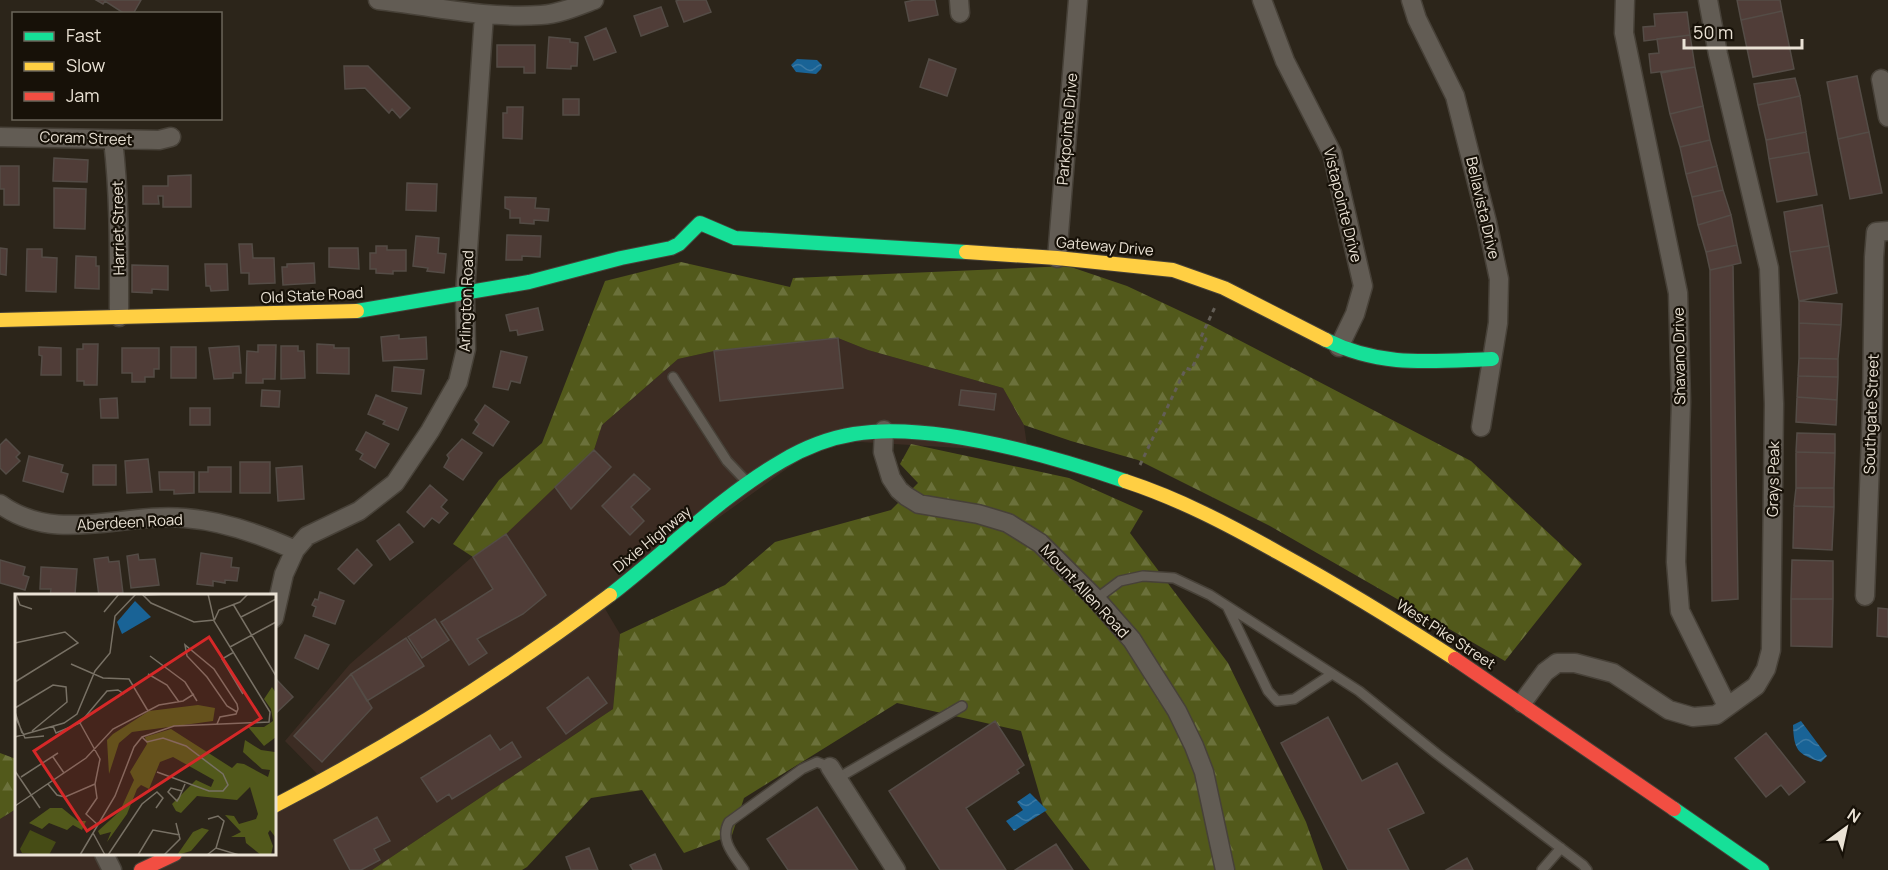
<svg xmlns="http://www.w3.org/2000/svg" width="1888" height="870" viewBox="0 0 1888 870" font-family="Manrope,sans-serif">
<defs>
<pattern id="forest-firs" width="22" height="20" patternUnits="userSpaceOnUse" patternTransform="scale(1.5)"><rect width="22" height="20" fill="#52591b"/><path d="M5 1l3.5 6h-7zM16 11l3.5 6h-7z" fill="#6b713b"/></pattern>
<pattern id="water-waves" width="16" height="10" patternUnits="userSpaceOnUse" patternTransform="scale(1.5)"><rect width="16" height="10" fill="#196396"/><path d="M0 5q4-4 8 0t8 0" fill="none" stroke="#3b79a4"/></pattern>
</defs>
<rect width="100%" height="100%" fill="#2c251a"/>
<path fill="#3c2c23" d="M838,338L868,350L1003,388L1024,425L1028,452L827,440L601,602L620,634L613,709L372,870H141L175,854H274L275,806L324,781L285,741L350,664L594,450L602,425L678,359L714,351Z
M16,809V854H104L112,870H0V819Z"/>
<path fill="url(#forest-firs)" d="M681,262L790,287L793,278L1068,266L1127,286L1212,326L1471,461L1582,564L1505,661L1270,526L1138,460L1071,441L1024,425L1003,388L868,350L838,338L714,351L678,359L602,425L594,450L506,534L473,557L453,544L499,480L542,443L605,281Z
M911,444L1069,478L1143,511L1130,533L1228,663L1306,822L1323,870H1090L1044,810L1021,731L897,703L744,798L732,835L684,853L642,790L591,798L527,867L522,870H372L613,709L620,634L725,585L775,542L891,510L918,483L900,464Z
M0,753L16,759V809L0,819Z"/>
<path fill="url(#water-waves)" d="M797,59L817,60L822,65L821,69L816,74L796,72L791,65Z
M1801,721L1827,756L1821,762C1797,754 1794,750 1793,725Z
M1030,793L1047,810L1014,831L1006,821L1023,810L1017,802Z"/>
<path fill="#503d38" stroke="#544c46" stroke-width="1.5" d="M96,0H141L133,14H125L105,1L103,4Z
M679,0H706L711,12L684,22L676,1Z
M915,0H935L938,15L909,21L905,2Z
M1737,0H1780L1782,11L1741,20Z
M661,7L668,26L641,36L634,16Z
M1782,11L1794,69L1753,77L1741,20Z
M1687,12L1690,35L1644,41L1643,27L1655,26L1654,14Z
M606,28L616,52L594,60L585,37Z
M1690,35L1695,67L1651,73L1649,54L1659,53L1657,39Z
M549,37L570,39V42L578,43L577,66H571V69L547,68Z
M497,45H535V73H524V67H497Z
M929,59L956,69L947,96L920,87Z
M344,66H368L410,108L400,118L392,109L389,113L365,88L345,89Z
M1695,67L1703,106L1670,114L1661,73Z
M1857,76L1869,132L1838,139L1827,82Z
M1795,78L1800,96L1758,105L1754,84Z
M1800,96L1806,132L1766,140L1758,105Z
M563,99H579V115H563Z
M1703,106L1710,140L1680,147L1670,114Z
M507,107H523L522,139L503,138V113H507Z
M1806,132L1809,152L1769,159L1766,140Z
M1869,132L1882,193L1850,199L1838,139Z
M1710,140L1717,166L1686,174L1680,147Z
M1809,152L1817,195L1777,202L1769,159Z
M54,158L88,160L87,182L53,181Z
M0,166H19V205H4V189H0Z
M1717,166L1723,190L1692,197L1686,174Z
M191,175V207H163V196H158L159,204H143V186H168V176Z
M407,183L437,184L436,211L406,210Z
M54,188L86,189L85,229L54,228Z
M1723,190L1731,215L1698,225L1692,197Z
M505,197L536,198L535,208L549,209L548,221L534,220V224L520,223V218H510V210L505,208Z
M1822,205L1829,246L1790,252L1784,212Z
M1731,215L1737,245L1706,252L1698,225Z
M507,235L541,236L540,257L522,256V260H506Z
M416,236L439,238L438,253L446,254L444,273L427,271L428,268L413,266Z
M239,244H252L253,258H274L275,283L249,284V273H241Z
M1737,245L1741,263L1710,270L1706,252Z
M376,246H387V250H406V271H393V274L376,273V269H370V253H376Z
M1829,246L1837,293L1799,301L1790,252Z
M0,248L7,249L6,275L0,274Z
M329,248H358L359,269L329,267Z
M27,249H42V257L57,258L56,292L26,291Z
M76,256L96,257V266H99V289L75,288Z
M314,263L315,283L283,285L282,267H287V264Z
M205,264H227L228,290L211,291L210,286H206Z
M132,265L168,266V290L152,289V293L132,292Z
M1733,265L1738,599L1712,601L1710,270Z
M1799,301L1842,304L1841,325L1799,323Z
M538,308L543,330L518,335L517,330L510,331L506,315Z
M1799,323L1841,325L1838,359L1799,358Z
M399,335V339L426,337L427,359L383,361L381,337Z
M838,338L843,388L720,401L714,351Z
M83,344H98L97,385H84V381H77V349H83Z
M317,344L334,345V348H349V374L317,373Z
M258,345H276L275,379H263V383H246L247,351L258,352Z
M239,346L241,373H233V378L214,379L209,348Z
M281,346H298V351H304L305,378L281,379Z
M39,347L61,348V375H41L42,356L39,355Z
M171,347H196V378H171Z
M122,348H159V369H154V377H145V382H132V373H122Z
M501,351L527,357L520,383L511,381L508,390L493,387Z
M1799,358L1838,359V377L1798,376Z
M394,367L424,370L421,394L392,391Z
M1798,376L1838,377L1837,400L1797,397Z
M262,390L280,391L279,407L261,406Z
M961,390L996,394L994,410L959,405Z
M376,395L407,408L398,430L383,424L385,421L368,414Z
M1797,397L1837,400L1836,425L1796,422Z
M117,398L118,418H101L100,399Z
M485,405L509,422L493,446L473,433L479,424L475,420Z
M190,408H210V425H190Z
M366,432L389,444L375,468L360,459L363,454L356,450Z
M1797,433L1835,434V453L1796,452Z
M6,439L20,453L16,457L20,461L6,474L0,468V445Z
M462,439L482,453L463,480L444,467L449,458L447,455Z
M594,450L611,467L571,509L555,487Z
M1796,452L1835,453L1834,488H1796Z
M29,456L63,465L61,472L68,474L63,492L23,481Z
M148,459L152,492L127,493L125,461Z
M240,462H270V493H240Z
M93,465H116V485H93Z
M302,466L304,499L278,501L276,468Z
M208,467H231V492H199V472H208Z
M159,472H194V493L174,494V490H160Z
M634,474L650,489L631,507L644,521L630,535L602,506Z
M430,485L447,500L441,507L448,513L439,523L432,518L424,527L407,512Z
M1796,488H1834V507L1794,506Z
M1794,506L1834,507L1832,550L1793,548Z
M399,524L413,542L390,560L377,541Z
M506,534L546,595L523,614L477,639L487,653L469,665L441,622L493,589L473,557Z
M357,549L372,565L354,584L338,569Z
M201,553L232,558L231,567L239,568L237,581L225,580V583L213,581V586L197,584Z
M138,554L139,560L155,559L159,585L131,588L127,556Z
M108,557L109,562L119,561L123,593L99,596L94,559Z
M0,560L25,567L23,575L29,577L25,590L0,583Z
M1792,560L1833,561V599H1791Z
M41,567L77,569L75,594L50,596L51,589H40Z
M320,592L344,601L335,624L313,616L316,607L312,605L315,599L318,600Z
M1791,599H1833L1832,647L1791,646Z
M1878,608L1888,609V637L1877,636Z
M435,619L449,640L422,658L408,637Z
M305,635L329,645L318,669L295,658Z
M406,638L424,666L367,701L351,674Z
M351,674L372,708L322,762L294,736Z
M588,677L607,703L566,734L547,708Z
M276,679L293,697L274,715V681Z
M1328,717L1362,781L1397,763L1424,813L1388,829L1409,870H1348L1281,743Z
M995,721L1024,765L1017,770L1019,773L966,808L1006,870H940L889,791Z
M1766,733L1805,782L1789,795L1781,785L1766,797L1735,758Z
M490,735L500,750L512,742L521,757L452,799L449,794L437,802L421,778Z
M817,807L858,870H788L767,839Z
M377,817L390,841L374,849L380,860L361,870H350L334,840Z
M1056,844L1073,870H1015Z
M589,848L598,870H571L566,857Z
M655,854L662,870H633L630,865Z
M1467,858L1473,870H1446Z"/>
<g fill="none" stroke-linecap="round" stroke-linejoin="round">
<g stroke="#474138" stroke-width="12">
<path id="lane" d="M673,377L727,461L746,481
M1096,599L1120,581L1143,576L1174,578L1210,595L1359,691L1437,754L1583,865L1587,870
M1227,606L1268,691L1277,701L1294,699L1332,674
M838,778L962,706
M744,870C734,855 719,840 729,822L802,769L817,762L830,767
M1542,870L1561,848"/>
</g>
<g stroke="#474138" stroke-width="21">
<path id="street" d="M378,0C432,6 486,19 541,15C559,14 578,6 594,0
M959,0L960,13
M1262,0L1285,61L1332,153L1363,286L1355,314L1339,347
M1411,0L1417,19L1455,96L1487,222L1499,279L1498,323L1481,427
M1625,0L1624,33L1678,293L1681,402L1676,562L1680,611L1727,706
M1881,79L1888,117
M0,137L159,140L171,137
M113,140C120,198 119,258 119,317
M1057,258L1078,0
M884,430L883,452L891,478L899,490L906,496L919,504L978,514L1008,523L1040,543L1096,599L1132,640L1177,711L1194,746L1204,772L1225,870
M0,504C56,545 123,512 185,518C223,521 260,534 295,550
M1865,596L1872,408L1874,257L1876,232L1888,231
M274,618L284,574L295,550L307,536L359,511L395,483L430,431L458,382L466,349L465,294L484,15
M1522,703L1545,672L1557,663H1575L1613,673L1669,710L1693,717L1716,715L1756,686L1766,669L1771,650L1774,404L1769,268L1718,54L1708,0
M830,767L896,870
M104,854L112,870"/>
</g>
<g stroke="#474138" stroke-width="16">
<path id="fast" d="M357,311L529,282L621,258L671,248L679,244L700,223L735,238L966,252
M1326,340C1382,368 1432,361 1492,359
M610,595C667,551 720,497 782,461C804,448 829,438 854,434C932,421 1051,456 1125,481
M1674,809L1762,870"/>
</g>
<g stroke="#474138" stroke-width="16">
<path id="slow" d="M966,252L1057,258L1173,270L1224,288L1326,340
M0,320L357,311
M1125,481C1180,499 1229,525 1279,553C1339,586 1398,622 1455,659
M274,806C392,745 503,675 610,595"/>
</g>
<g stroke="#474138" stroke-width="16">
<path id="jam" d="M1455,659L1674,809
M141,870L175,854"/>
</g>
<path stroke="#635e56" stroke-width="3" stroke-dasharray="4.5 4.5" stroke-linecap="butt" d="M1140,465L1186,368L1191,370L1206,339L1201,337L1215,307"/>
<use href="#lane" stroke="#625c54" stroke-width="9"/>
<use href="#street" stroke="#625c54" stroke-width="18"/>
<use href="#fast" stroke="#16e098" stroke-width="14"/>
<use href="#slow" stroke="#ffcf43" stroke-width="14"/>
<use href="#jam" stroke="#f24e42" stroke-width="14"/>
</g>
<g text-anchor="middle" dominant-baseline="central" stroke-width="4.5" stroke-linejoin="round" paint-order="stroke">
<g font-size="15" fill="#eae2d5" stroke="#171108">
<text transform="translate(1067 129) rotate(-85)">Parkpointe Drive</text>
<text transform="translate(86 138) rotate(2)">Coram Street</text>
<text transform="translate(1343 205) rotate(76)">Vistapointe Drive</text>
<text transform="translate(1483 208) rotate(77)">Bellavista Drive</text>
<text transform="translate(118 228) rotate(-91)">Harriet Street</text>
<text transform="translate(1105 246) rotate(5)">Gateway Drive</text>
<text transform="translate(312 295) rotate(-3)">Old State Road</text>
<text transform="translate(466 301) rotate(-88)">Arlington Road</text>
<text transform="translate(1679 356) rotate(-91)">Shavano Drive</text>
<text transform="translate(1871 414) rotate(-88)">Southgate Street</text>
<text transform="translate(1773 479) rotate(-89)">Grays Peak</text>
<text transform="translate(130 522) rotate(-3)">Aberdeen Road</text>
<text transform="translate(652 539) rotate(-39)">Dixie Highway</text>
<text transform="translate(1085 591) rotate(47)">Mount Allen Road</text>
<text transform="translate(1446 634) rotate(33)">West Pike Street</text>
</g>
</g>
<g transform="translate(15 594)">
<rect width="261" height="261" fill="#2c251a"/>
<path d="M15,236L41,248L34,261L7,259L5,255Z" fill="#464c15"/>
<path d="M257,93L261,99V143L249,152L233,133H249L258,127L256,115L249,105ZM183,111L200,114L198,127L117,138L104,149L94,180L92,146L98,140L134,117ZM156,135L217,174L222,169L229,170L253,183L255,176L247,175L228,158L230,146L246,156L260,158L261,244L255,236L253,239L258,252L256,261H246L231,249L230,243H216L226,238L210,221L219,222L224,230L241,225L243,220L235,193L222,206L182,202L166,219L161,217L157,210L181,186L196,193L199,186L158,163L145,168L134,195L126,191L122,195L112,220L92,248L96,238L85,241L83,237L105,217L119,186L115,178L132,150L130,143ZM35,214H47L63,227H71L67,236L58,231L52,236L34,229L27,235L14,229ZM187,234L194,236L176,257L162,261L178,238Z" fill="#52591b"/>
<path d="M120,7L136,23L107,40L102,28Z" fill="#196396"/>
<path fill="none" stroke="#787165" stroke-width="1.5" d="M1,0L5,11L17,15M127,0L136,9L179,28L199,26L193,0M130,1L153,0M218,10L261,82M89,18L104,0M226,23L261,5M0,49L50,38L63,49L0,88M215,53L261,28M219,58L207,65L228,100M135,62L170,88L182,107M56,70L88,84L114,85L133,117M133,80L152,91L164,108M0,114L38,91L51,93L52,108L17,137M0,118L7,139M0,122L10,144L29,142M65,129L85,165L80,190L82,204L71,220L83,231M202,130L205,123L221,120L223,115L222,110L199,75L170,51L172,62L192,83L212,112L222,118M38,132L41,139L65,129L92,97L103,96L109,100M0,143L49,129L62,120L80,77L95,59L100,22L121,0M127,143L132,148L148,144L171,152L208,180L213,191L208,197H194L142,178M38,163L49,179M0,177L25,214M6,183L43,159M33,190L42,201L50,203L80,190M167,197L156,194L153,198L162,207L164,204L170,190M0,212L71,164L98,135L144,111L168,107L179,100M193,225L203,222L209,227L201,254M78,239L90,261M65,261L100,202L119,153L127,143L159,132L254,128L255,118L199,27L204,16L225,8L233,0M93,261L127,210L142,198L148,204L141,214M123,261L138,236L165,241M149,261L165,245L161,229M192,261L201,254L224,261"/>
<path fill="#d62828" fill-opacity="0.15" stroke="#d62828" stroke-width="3" d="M194,43L246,124L72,237L19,157Z"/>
<rect width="261" height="261" fill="none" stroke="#eae2d5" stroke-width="3"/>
</g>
<rect x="12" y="12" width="210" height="108" fill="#171108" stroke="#6b655a" stroke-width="1.5"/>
<rect x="24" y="32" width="30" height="9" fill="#16e098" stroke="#6b655a" stroke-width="1.5"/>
<text x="66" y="42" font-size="18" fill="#eae2d5">Fast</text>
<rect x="24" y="62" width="30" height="9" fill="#ffcf43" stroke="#6b655a" stroke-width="1.5"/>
<text x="66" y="72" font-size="18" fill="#eae2d5">Slow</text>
<rect x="24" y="92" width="30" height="9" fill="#f24e42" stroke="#6b655a" stroke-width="1.5"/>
<text x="66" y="102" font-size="18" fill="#eae2d5">Jam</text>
<g transform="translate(1846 828) rotate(33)" stroke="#171108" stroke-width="4.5" paint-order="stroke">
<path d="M0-4.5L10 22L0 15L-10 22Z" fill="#eae2d5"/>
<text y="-9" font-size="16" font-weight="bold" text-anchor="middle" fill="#eae2d5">N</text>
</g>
<path d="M1684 39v9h118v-9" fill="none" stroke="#eae2d5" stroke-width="3"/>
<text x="1693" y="39" font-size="18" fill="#eae2d5" stroke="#171108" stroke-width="4.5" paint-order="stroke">50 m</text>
</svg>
